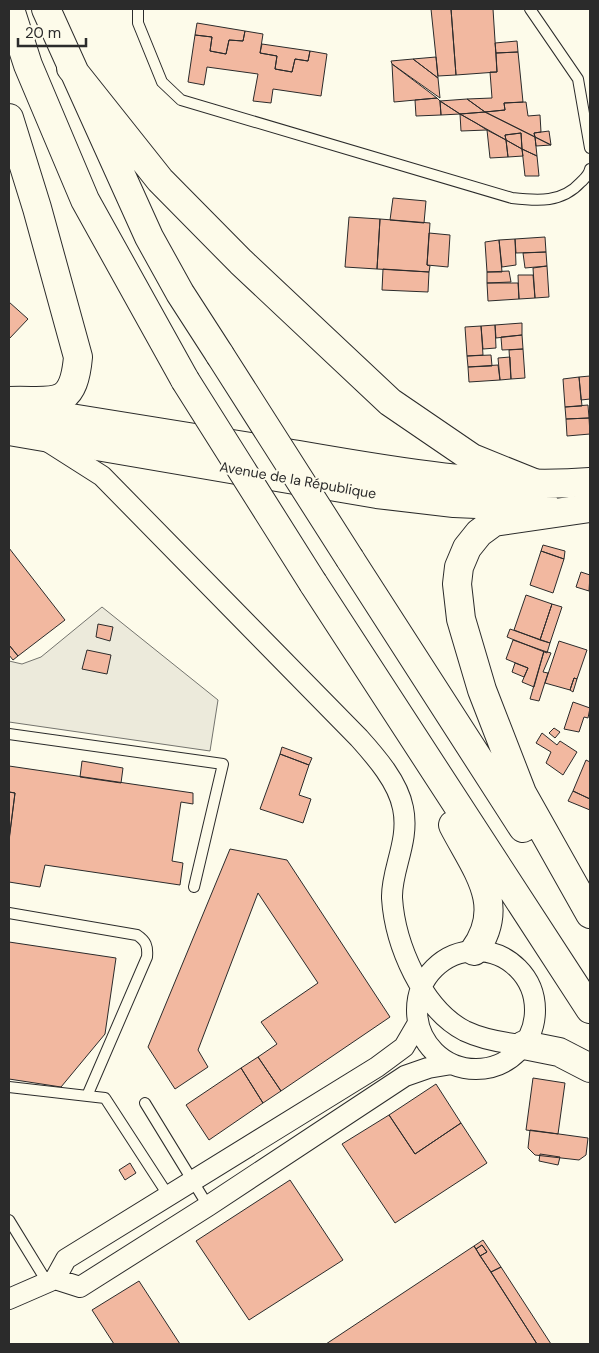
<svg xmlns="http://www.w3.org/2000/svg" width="599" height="1353" viewBox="0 0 599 1353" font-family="'DM Sans',sans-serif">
<rect width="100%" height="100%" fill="#fdfbea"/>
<path fill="#eceadb" stroke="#74746e" d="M102,607L218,700L210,751L9,722V661L22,664L41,657Z"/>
<path fill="#f2b8a0" stroke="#2b2b2b" d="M431,9H451L456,75L438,76Z
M451,9H493L497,72L456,75Z
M197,23L245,31L243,41L229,40L226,54L210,51L212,37L195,35Z
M245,31L263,34L260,53L277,56L275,69L292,72L295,59L308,61L310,51L327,54L321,96L273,89L271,103L253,101L258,74L207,67L204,85L188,82L195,35L212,37L210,51L226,54L229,40L243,41Z
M517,41L518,52L496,53L495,43Z
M262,44L310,51L308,61L295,59L292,72L275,69L277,56L260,53Z
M518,52L523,102L504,103L505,110L485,112L467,99L492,98L490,72H497L496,53Z
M436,57L438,78L413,59Z
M413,59L438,78L440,98L392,64L391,61Z
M392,64L437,98L394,102Z
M437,98L440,101L441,115L416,116L415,100Z
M467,99L485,112L460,114L440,101Z
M440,101L460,114L441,115Z
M526,102L528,116L540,115L541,132L534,133L535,137L485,112L505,110L504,103Z
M485,112L535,137L537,156L522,149L521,133L505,135L506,140L460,114Z
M460,114L476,123L487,130L461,131Z
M487,130L506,140L508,157L490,158Z
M549,131L551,145L535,137L534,133Z
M521,133L522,149L506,140L505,135Z
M535,137L551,145L536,146Z
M506,140L522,149L523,156L508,157Z
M522,149L537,156L539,176H525Z
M393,198L426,201L424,223L390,220Z
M349,217L380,219L377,269L345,267Z
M380,219L430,223L427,265L430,266L429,272L377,269Z
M429,233L450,235L448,267L427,265Z
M545,237L546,252L516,253L515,239Z
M515,239L516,265L502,267L499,240Z
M499,240L502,272H487L485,242Z
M546,252L547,266L525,268L523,253Z
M547,266L549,297L535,298L533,268Z
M383,269L429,272L428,292L382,290Z
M509,271L511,282L487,283V272Z
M518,275H533L535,298L519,299Z
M487,283H518L519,299L488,301Z
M9,302L28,319L9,339Z
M522,323V335L496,338L495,325Z
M495,325L496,348L483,349L481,326Z
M481,326L483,355L467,356L465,327Z
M522,335L523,349L502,350L501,337Z
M523,349L525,378L511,379L509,350Z
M491,355L492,366L468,367L467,356Z
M510,357L511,379L500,380L498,358Z
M498,365L500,380L469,382L468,367Z
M590,376V399L581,400L579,377Z
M579,377L582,406L565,407L563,379Z
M588,405L589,418L566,419L565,407Z
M589,418L590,434L567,436L566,419Z
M543,545L565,551L564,559L541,551Z
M9,548L65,620L18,656L9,645Z
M541,551L564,559L553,593L530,585Z
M581,572L590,575L589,591L576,587Z
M526,595L552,604L540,640L514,630Z
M552,604L562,607L550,643L540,640Z
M98,624L113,627L110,641L96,637Z
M510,629L550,643L547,653L507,637Z
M513,640L544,651L534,687L522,682L528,668L506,659Z
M559,641L587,650L577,679L574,678L570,690L545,683Z
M9,645L18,656L13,660L9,655Z
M87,650L111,655L107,674L82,669Z
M544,651L551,653L543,672L548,673L539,701L530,699Z
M515,663L528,668L524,677L512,672Z
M574,678L577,679L573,692L570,690Z
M573,702L590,708L588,718L584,717L579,732L564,729Z
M554,728L560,732L555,738L549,733Z
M542,733L557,745L560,741L577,752L563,775L546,763L551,752L536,743Z
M282,747L312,758L309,765L280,754Z
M280,754L309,765L299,795L311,799L303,823L260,809Z
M586,760L590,762V799L573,791Z
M82,761L123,768L121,783L80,777Z
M9,766L193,793V804L181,802L172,861L183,863L180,885L45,865L40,887L9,882V841L15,793L9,792Z
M573,791L590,799V810L568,801Z
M9,792L15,793L9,839Z
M230,849L287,860L390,1017L281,1091L258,1057L277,1044L261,1022L318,983L258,893L198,1050L208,1067L175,1089L148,1047Z
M9,942L116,958L105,1034L61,1087L9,1079Z
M258,1057L281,1091L263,1103L241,1068Z
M241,1068L263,1103L209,1140L186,1105Z
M533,1078L565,1083L558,1134L526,1130Z
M436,1084L461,1123L415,1154L389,1115Z
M389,1115L415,1154L461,1123L487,1163L395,1223L342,1144Z
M530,1130L588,1138L586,1155L579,1160L535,1155L528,1148Z
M540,1154L560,1157L558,1165L539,1161Z
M130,1163L136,1173L125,1180L119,1170Z
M290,1180L343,1260L249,1320L196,1241Z
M483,1240L501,1267L491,1272L480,1256L487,1252L482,1245L476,1249L474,1246Z
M482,1245L487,1252L480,1256L476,1249Z
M474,1246L537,1344H326Z
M501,1267L551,1344H537L491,1272Z
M139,1281L180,1344H114L92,1310Z"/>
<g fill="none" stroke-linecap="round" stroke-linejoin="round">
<g stroke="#2b2b2b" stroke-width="12">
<path id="lane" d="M138,9V23L162,82L181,100L512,198C538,201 562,203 581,182C585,178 589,175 590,169
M530,9L578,79L590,148
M9,734L223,764L194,887
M9,913L137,935C146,941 148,946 147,957L87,1096
M9,1087L105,1098L168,1195
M145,1103L208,1206
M9,1220L47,1282"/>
</g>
<g stroke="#2b2b2b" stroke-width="22">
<path id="street" d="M47,441L102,476L359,738C376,757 398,782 403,808C410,841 391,870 392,898C395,944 422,1009 465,1031C484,1040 503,1043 524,1045
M417 1010a59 59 0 1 1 118 0a59 59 0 1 1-118 0Z
M55,1279L80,1287L208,1206L405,1076L428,1068L452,1064
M9,1299L55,1279L66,1259L377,1067L404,1047L418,1023"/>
</g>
<g stroke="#2b2b2b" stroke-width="30">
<path id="secondary" d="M15,409C104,423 193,437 281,452C379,469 491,490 590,482
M9,431L377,494L454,503L546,507"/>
</g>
<g stroke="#2b2b2b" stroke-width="30">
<path id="highway" d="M10,9L28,65L85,200L185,380
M46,9L149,237L180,293L220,355
M71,68L160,180L241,262L390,402L472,458L534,483
M9,118L37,208L78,357C73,412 52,399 9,401
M590,508L494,522L479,533L467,548L459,567L457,584L461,619L482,690L522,793L590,914
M350,559L523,828
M313,583L590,1009
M453,825C475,868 508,905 474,951
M524,1045L559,1052L590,1068"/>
</g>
<use href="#lane" stroke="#fdfbea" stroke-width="10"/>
<use href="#street" stroke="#fdfbea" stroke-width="20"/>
<use href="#secondary" stroke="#fdfbea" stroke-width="28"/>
<use href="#highway" stroke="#fdfbea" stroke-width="28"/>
<g stroke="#2b2b2b" stroke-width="30" stroke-linecap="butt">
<path id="highway-bridge" d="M220,355L350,559
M185,380L313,583"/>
</g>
<use href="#highway-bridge" stroke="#fdfbea" stroke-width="28"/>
</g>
<g text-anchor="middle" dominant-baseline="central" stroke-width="4" stroke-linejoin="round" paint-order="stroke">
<g font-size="14" fill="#2b2b2b" stroke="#fdfbea">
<text transform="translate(298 480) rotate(10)">Avenue de la République</text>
</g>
</g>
<rect width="599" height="1353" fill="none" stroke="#2b2b2b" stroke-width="20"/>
<path d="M18 38v8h68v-8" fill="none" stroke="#2b2b2b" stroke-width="2.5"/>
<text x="25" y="38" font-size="15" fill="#2b2b2b" stroke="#fdfbea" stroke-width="4" paint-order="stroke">20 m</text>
</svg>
